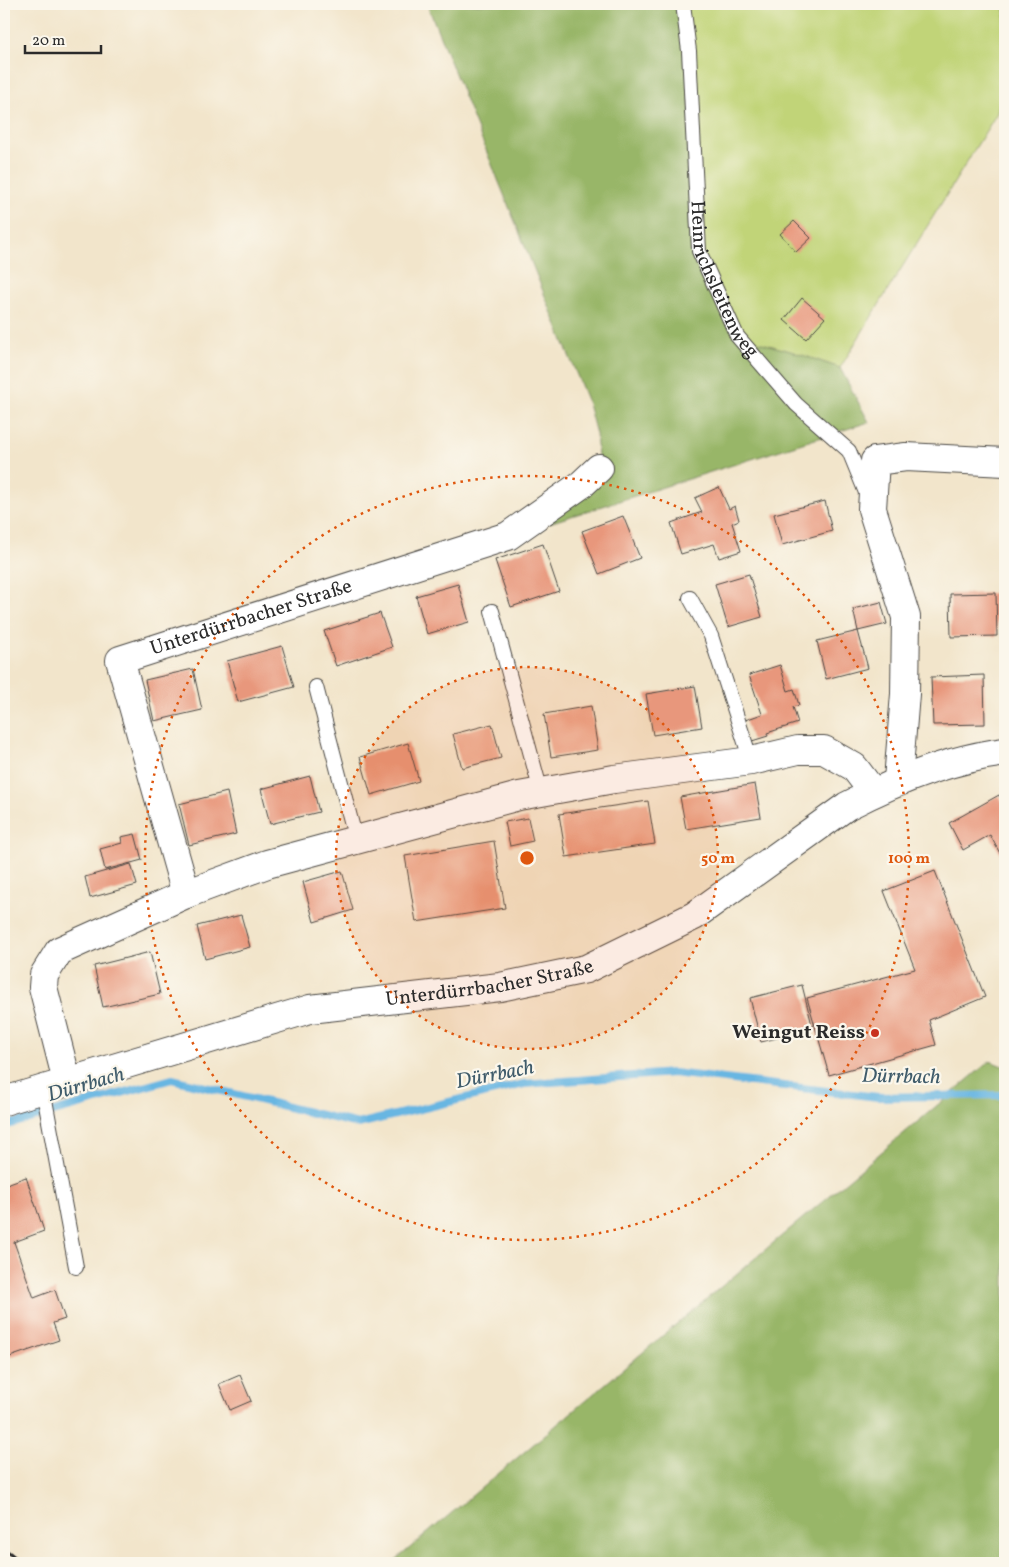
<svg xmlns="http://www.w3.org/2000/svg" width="1009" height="1567" viewBox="0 0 1009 1567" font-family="Vollkorn,serif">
<rect width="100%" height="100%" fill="#fbf7ec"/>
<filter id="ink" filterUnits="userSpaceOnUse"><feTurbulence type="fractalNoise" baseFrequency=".02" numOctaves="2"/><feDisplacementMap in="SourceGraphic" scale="10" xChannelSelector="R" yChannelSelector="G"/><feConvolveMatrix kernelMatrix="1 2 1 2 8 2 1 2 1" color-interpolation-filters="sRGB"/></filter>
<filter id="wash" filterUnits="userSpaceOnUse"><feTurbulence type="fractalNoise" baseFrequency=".0096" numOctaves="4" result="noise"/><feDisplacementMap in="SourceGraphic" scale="20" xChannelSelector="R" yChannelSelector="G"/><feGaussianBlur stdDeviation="1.12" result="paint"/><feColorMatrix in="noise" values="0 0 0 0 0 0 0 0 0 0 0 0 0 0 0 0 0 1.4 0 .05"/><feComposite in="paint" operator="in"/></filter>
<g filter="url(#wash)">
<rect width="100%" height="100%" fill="#f2e5cb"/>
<path fill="#c1d478" stroke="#768052" d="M683,4H1005V78L997,113L840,368L790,351L737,336L699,251Z"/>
<path fill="#98b668" stroke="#62704a" d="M427,4H683L699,251L737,336L790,351L840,368L869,422L508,536L599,468L596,434L587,400Z
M990,1061L1005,1067V1563H392Z"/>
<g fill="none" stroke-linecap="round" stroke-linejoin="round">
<path stroke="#68b6e2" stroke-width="8" d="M4,1126L172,1079L358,1124L524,1084L673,1073L878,1097L1005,1095"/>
</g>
<g id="blocks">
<path fill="#e8977c" d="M794,221L811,238L796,252L780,234Z
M802,298L825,318L806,339L784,320Z
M719,487L729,509L735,506L739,520L732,523L741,551L719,558L714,544L681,554L671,523L702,512L695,498Z
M825,501L832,531L782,545L774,514Z
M623,516L640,558L599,574L582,531Z
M543,544L559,591L511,607L495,560Z
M749,574L762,617L728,627L715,584Z
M458,584L469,622L427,634L416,596Z
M996,593L997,636L951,637L950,594Z
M881,602L887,624L858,631L853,609Z
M380,613L392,647L336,666L324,631Z
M858,631L868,668L826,679L817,641Z
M282,646L294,687L238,702L227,661Z
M780,665L788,691L794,689L799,705L793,707L798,723L767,733L768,736L752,741L745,720L762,714L749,675Z
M193,669L202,710L154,721L145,680Z
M984,675L985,724L933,725L931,677Z
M695,686L702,727L653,735L646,694Z
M591,706L598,750L551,757L544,714Z
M492,724L501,758L462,768L453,734Z
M408,743L419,781L371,795L360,757Z
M310,776L319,812L270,824L261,789Z
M755,784L761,817L686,829L680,797Z
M227,792L236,834L189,845L179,804Z
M999,795L1005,806V856L1002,857L990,835L963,850L949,823Z
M648,801L655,844L566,857L559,814Z
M528,818L533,841L510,846L505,822Z
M135,834L142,860L105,870L100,849L122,843L121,837Z
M494,841L505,908L416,922L405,856Z
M131,864L137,885L90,898L85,877Z
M342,871L353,910L314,922L303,882Z
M935,871L985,997L929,1020L936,1045L829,1075L807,998L915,969L884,891Z
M241,915L250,947L205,959L197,926Z
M150,952L160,994L103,1007L94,966Z
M802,985L813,1029L761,1042L750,998Z
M26,1177L44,1231L14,1242L34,1298L55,1290L65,1319L53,1323L59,1340L4,1359V1185Z
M240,1375L251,1401L230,1410L219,1384Z"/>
</g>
</g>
<g filter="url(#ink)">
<use href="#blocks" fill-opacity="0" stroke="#494743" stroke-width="1"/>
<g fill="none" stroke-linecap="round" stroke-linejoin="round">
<g stroke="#494743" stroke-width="16">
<g id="lane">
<path id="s1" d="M683,4L689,51L699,251L737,336L796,404L849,451L867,495"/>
<path d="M690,598L711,636L751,761"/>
<path d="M492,611L541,792"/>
<path d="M316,687L356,840"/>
<path d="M43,1089L76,1267"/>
</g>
</g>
<g stroke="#494743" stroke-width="30">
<g id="street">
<path d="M898,780L905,694L906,617L872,509L875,461L906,457L1005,462"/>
<path id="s2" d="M186,894L120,660L508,536L582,484L599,468"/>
<path d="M67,1081L43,987L44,975L59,951L186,894L267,864L519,796L614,779L751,761L798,750H824L854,767L873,792"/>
</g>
</g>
<g stroke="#494743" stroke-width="30">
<g id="secondary">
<path id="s3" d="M4,1101L310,1009L500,987L586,969L694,916L847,806C897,780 949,759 1005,752"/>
</g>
</g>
<use href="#lane" stroke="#fff" stroke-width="14"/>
<use href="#street" stroke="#fff" stroke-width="28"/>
<use href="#secondary" stroke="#fff" stroke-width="28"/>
<path stroke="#2b2b2b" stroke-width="4" d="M4,1549L22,1563"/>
</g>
</g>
<circle cx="527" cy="858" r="191" fill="#df570e" fill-opacity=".12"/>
<g fill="none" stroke="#df570e" stroke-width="2.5" stroke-dasharray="2.5 5">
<circle cx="527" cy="858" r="191"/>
<circle cx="527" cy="858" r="382"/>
</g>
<circle fill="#c8321e" stroke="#fbf7ec" stroke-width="2" cx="875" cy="1033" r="5"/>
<g text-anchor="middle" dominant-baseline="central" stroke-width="4.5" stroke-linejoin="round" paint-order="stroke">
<g font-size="20" fill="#2b2b2b" stroke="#fbf7ec">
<text stroke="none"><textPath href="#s1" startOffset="282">Heinrichsleitenweg</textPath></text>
<text stroke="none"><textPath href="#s2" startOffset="381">Unterdürrbacher Straße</textPath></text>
<text stroke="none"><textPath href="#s3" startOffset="501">Unterdürrbacher Straße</textPath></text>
</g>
<g font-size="20" font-weight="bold" fill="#2b2b2b" stroke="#fbf7ec" text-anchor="end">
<text x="865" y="1033">Weingut Reiss</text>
</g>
<g font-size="21" font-style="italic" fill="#405c6b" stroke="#fbf7ec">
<text transform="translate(495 1075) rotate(-11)">Dürrbach</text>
<text transform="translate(901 1077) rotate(1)">Dürrbach</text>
<text transform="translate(86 1085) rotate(-16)">Dürrbach</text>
</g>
</g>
<circle cx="527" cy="858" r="8" fill="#df570e" stroke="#fbf7ec" stroke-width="2.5"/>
<g font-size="15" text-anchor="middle" font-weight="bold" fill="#df570e" stroke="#fbf7ec" stroke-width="4.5" stroke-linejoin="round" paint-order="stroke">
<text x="718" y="863">50 m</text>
<text x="909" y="863">100 m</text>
</g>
<rect width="1009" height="1567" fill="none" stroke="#fbf7ec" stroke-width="20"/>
<path d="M25 45v8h76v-8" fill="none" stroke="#2b2b2b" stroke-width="2.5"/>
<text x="32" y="45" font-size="15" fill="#2b2b2b" stroke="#fbf7ec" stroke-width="4" paint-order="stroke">20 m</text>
</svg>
